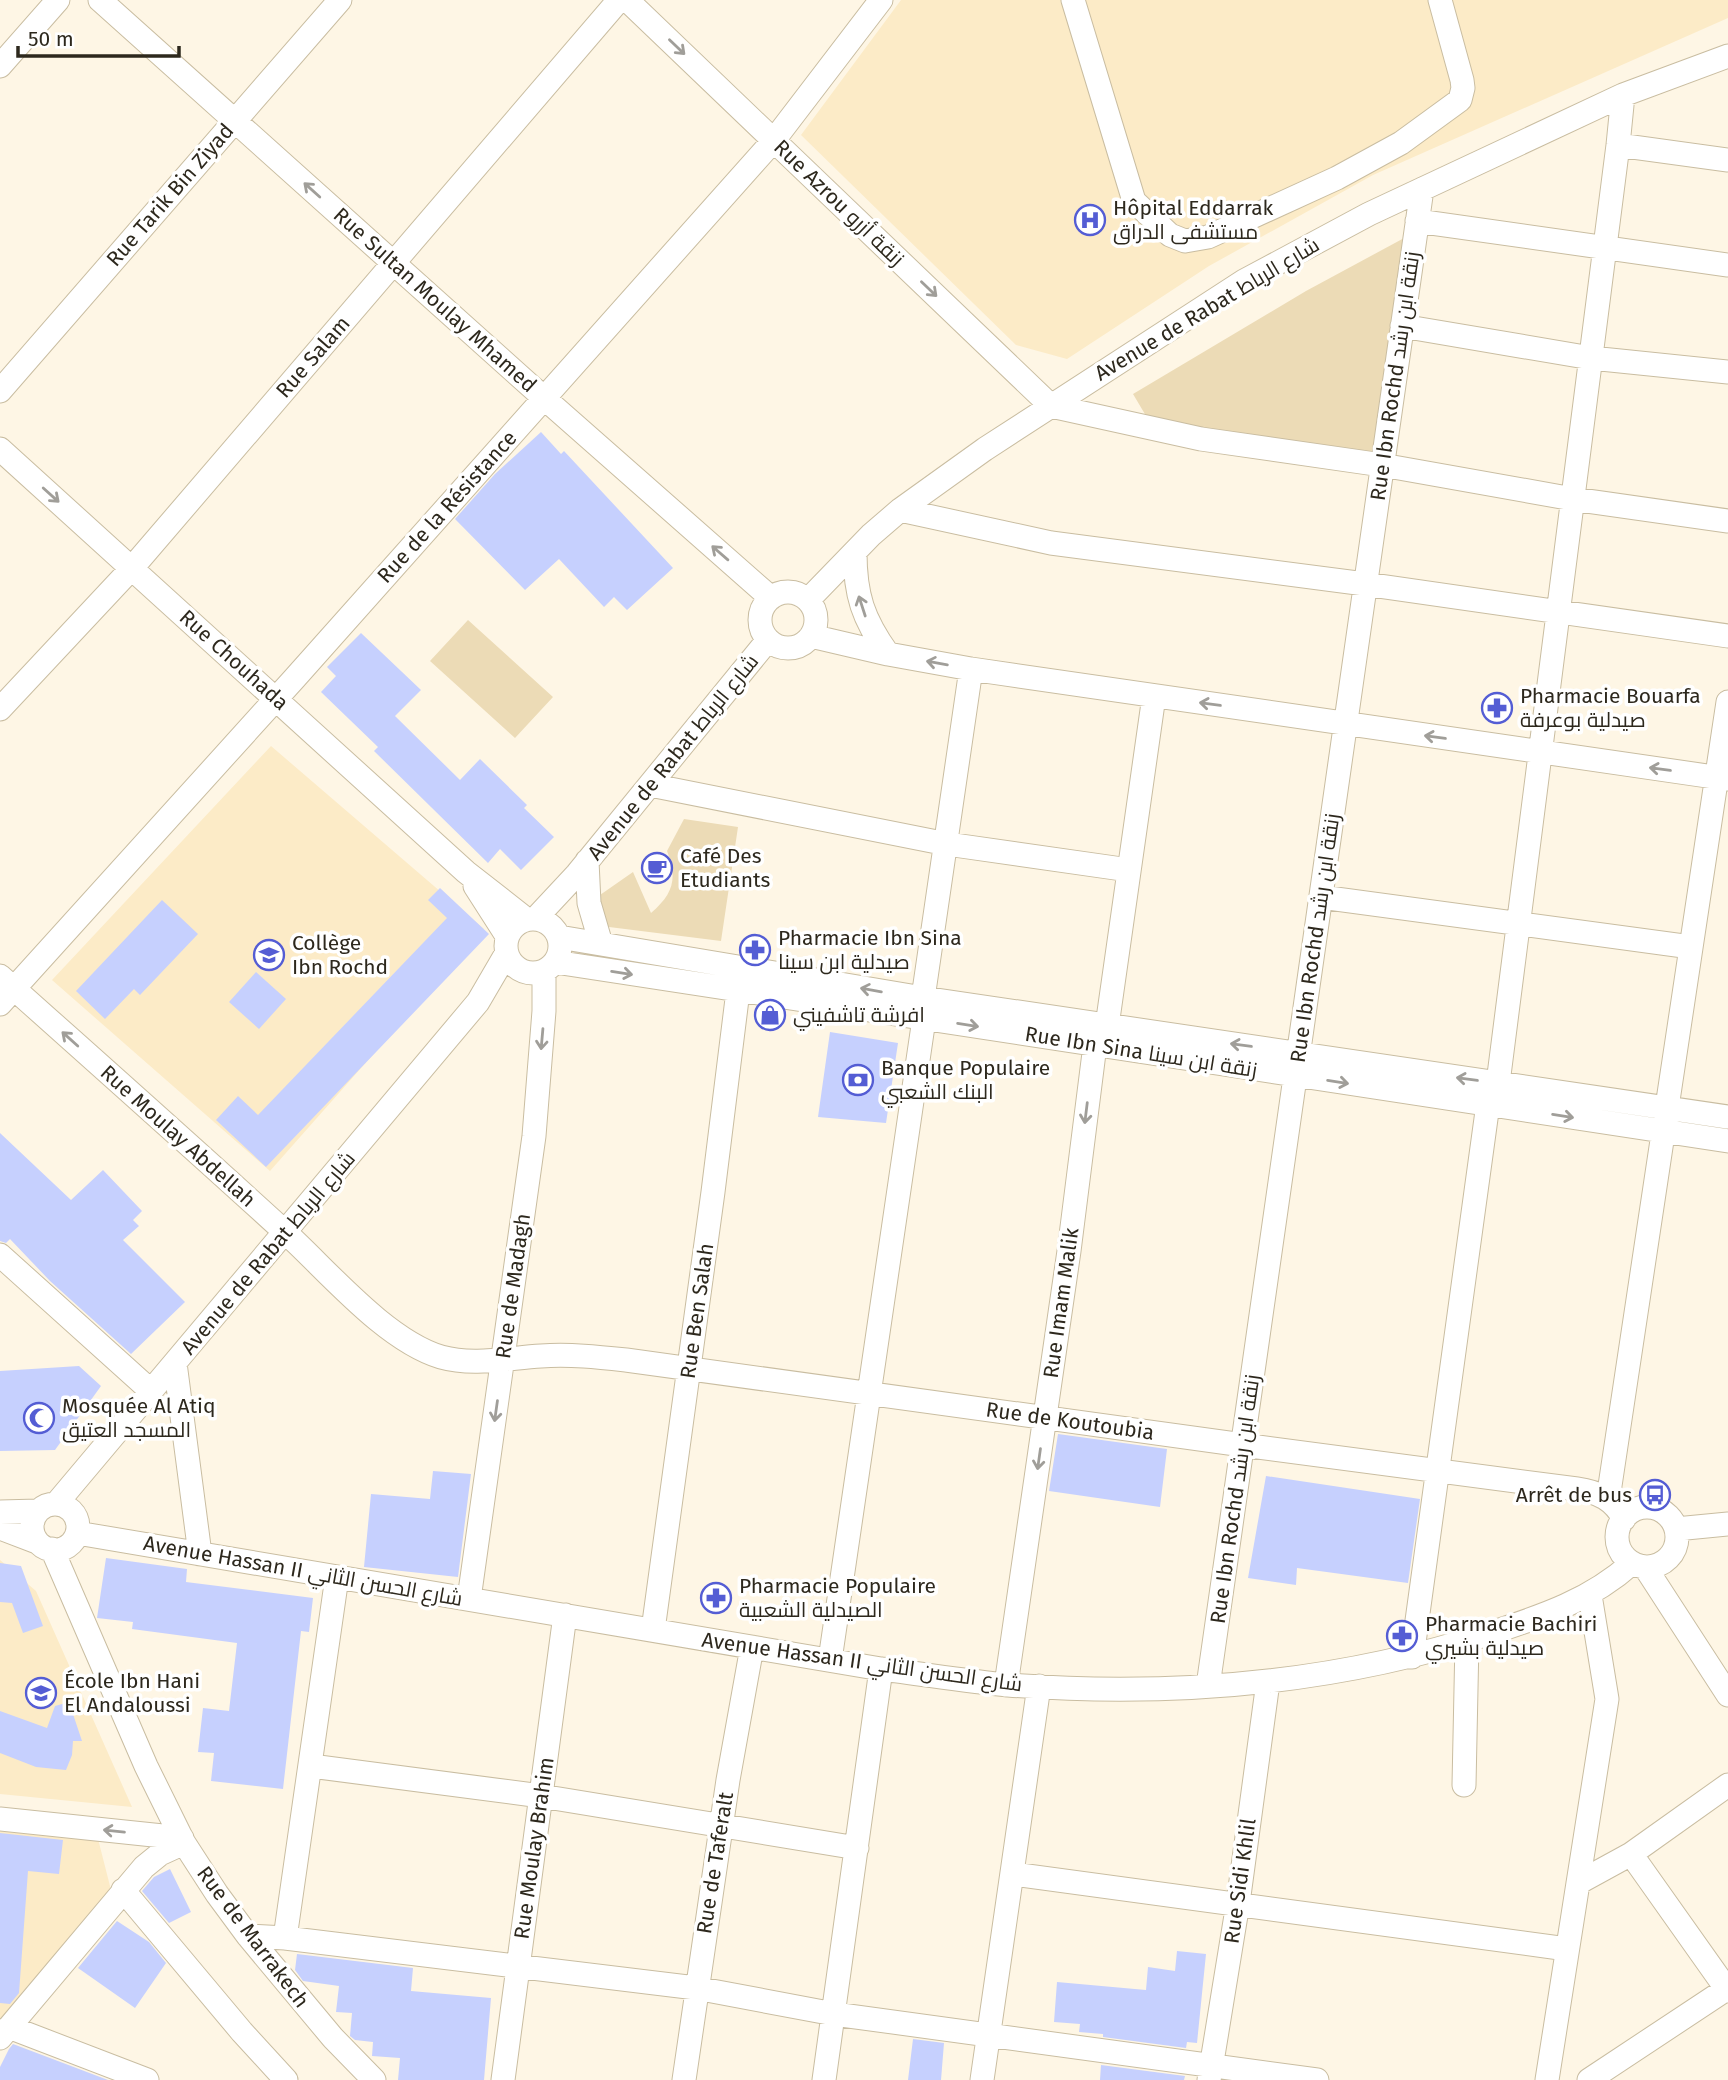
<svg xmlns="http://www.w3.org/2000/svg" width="1728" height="2080" viewBox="0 0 1728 2080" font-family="'Fira Sans',Cairo,sans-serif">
<rect width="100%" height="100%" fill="#fef6e5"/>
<path fill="#fcebc7" d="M901,0H1728V18L1373,175L1209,266L1067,359L1016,345L801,135Z
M271,746L484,929L270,1171L52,980Z
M0,1560L36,1591L132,1807L0,1794Z
M0,1819L95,1827L111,1890L0,2026Z"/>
<path fill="#ecdbb6" d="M1419,230L1383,467L1155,431L1133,394L1306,291Z
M468,620L553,697L515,738L430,661Z
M684,819L738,827L721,941L601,926L600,895L633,872L651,913C673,894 678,879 667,851Z"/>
<path fill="#c6d0fe" d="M541,432L561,454L564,451L673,568L627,610L614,597L604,607L559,559L525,590L455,519L495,474Z
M361,633L421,690L395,716L460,780L480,759L527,805L524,808L554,837L521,870L500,849L488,863L374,751L378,747L321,692L336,676L327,667Z
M440,888L489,934L266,1167L216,1120L238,1096L258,1115L447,918L428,900Z
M162,900L198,934L140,995L134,989L105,1019L76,991Z
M256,972L286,999L259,1029L229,1002Z
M830,1032L898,1043L886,1123L818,1117Z
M0,1133L71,1200L103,1170L142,1211L133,1220L139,1226L123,1240L185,1302L131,1354L50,1281L10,1239L6,1243L0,1241Z
M79,1366L101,1386L55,1450L0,1451V1371Z
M1058,1434L1167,1449L1160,1507L1049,1491Z
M433,1471L471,1474L458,1577L364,1567L371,1494L430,1499Z
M1266,1476L1420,1499L1408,1583L1297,1568L1296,1585L1248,1578Z
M106,1558L187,1569L186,1582L313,1598L309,1632L301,1631L283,1789L211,1781L214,1753L198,1752L203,1708L229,1711L237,1643L132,1629L133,1622L97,1618Z
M0,1563L21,1566L43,1626L23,1633L12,1603L0,1602Z
M69,1702L82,1741H73L72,1755L66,1770L36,1767L0,1753V1711L47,1728L55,1706Z
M0,1833L63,1840L59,1874L28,1871L19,1993L10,2004L0,2003Z
M170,1869L191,1912L169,1923L142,1891L154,1877Z
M117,1921L149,1942L166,1963L135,2008L78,1968Z
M1177,1951L1206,1954L1197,2043L1187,2042L1186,2048L1103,2037V2034L1079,2032L1080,2024L1054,2022L1057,1982L1146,1990L1148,1967L1175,1971Z
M297,1954L413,1968L411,1991L491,1998L484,2080H398L400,2058L372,2056L373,2042L355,2040L350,2036L352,2013L336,2012L339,1986L303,1981L295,1970Z
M913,2039L944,2043L941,2080H908Z
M13,2044L108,2080H0V2067L9,2049Z
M1101,2065L1185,2076L1184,2080H1100Z"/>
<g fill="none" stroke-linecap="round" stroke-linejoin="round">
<g stroke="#c9bda1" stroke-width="25">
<path id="minor" d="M100,0L544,398L771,598
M627,0L1051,406L1201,439L1382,465L1573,499L1728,521
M1073,0L1134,201L1170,235L1185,241L1208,237L1337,178L1401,143L1460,100L1463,88L1462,80L1440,0
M0,66L58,0
M1618,145L1728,160
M1417,221L1728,265
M1402,326L1591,358L1728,372
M0,391L340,0
M0,449L466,872L526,919
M900,510L1051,543L1365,584L1728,636
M855,552C855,595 863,619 888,654
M760 620a28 28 0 1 1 56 0a28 28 0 1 1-56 0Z
M808,600L871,535L900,510L985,449L1244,281L1369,214L1623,95L1728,56
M811,636L888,654L971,669L1728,779
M0,709L132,568L619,0
M650,785L947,844L1129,870
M587,861L589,903L601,944
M475,886L507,936
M1321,897L1691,947
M506 946a27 27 0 1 1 54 0a27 27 0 1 1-54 0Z
M535,919L577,874L768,640
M559,937L923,998L1728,1117
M555,962L1728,1141
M0,976C95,1061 191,1146 285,1232C328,1271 385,1340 441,1357C473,1366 508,1358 541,1356C570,1354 598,1357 626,1360L1243,1445L1577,1489C1599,1492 1614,1500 1624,1519
M923,998L971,669
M0,1004L294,679L774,140L881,0
M1107,1026L1154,696
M1498,1083L1618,145L1623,95
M0,1255L151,1391
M175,1363L200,1554
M1608,1499L1728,702
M56,1504L478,1002L506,954
M32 1527a23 23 0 1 1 46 0a23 23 0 1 1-46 0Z
M1617 1537a30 30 0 1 1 60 0a30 30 0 1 1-60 0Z
M0,1512L38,1511
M0,1528L37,1542
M1676,1529L1728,1524
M77,1533L881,1669C923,1674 966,1681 1008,1685C1170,1697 1336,1684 1491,1633C1543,1616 1591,1600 1632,1563
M52,1549L146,1766L184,1843L217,1894L248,1936L333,2038L374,2080
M1645,1567L1728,1695
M469,1599L534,1136L544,1011V971
M653,1630L713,1192L738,991
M1412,1657L1488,1104
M830,1660L924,1019
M1006,1685L1069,1251L1095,1045
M1208,1686L1422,189
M311,1766L541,1796L857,1848
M1464,1785L1467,1641
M1728,1785L1631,1854L1728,1991
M0,1819L182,1838
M1013,1874L1567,1949
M1578,1883L1631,1854
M123,1890L242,2032L286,2080
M248,1936L285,1938L696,1988L834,2014L1317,2080
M285,1938L337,1577
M9,2027L147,2080
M0,2038L144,1867L160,1854L184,1843
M503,2080L565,1615
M684,2080L728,1780L752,1647
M824,2080L881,1669
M982,2080L1039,1686
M1209,2080L1238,1903L1268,1682
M1547,2080L1607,1699L1590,1595
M1589,2080L1728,1988"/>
</g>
<use href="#minor" stroke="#fff" stroke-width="23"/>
</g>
<defs><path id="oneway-shaft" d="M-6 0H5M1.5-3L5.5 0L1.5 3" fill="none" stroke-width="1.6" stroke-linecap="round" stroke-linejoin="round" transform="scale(1.75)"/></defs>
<g stroke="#a09e99">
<use href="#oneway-shaft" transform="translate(677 47) rotate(44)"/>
<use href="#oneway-shaft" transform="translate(312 190) rotate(-138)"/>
<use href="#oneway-shaft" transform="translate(929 289) rotate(44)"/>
<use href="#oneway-shaft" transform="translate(51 495) rotate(42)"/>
<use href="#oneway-shaft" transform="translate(720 553) rotate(-139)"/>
<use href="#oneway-shaft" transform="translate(862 606) rotate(-108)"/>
<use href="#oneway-shaft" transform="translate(937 663) rotate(-170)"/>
<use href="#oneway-shaft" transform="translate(1210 704) rotate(-172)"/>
<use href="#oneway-shaft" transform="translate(1435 737) rotate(-172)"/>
<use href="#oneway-shaft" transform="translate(1660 769) rotate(-172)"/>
<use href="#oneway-shaft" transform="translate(622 973) rotate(9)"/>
<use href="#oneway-shaft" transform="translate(871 990) rotate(-170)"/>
<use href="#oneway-shaft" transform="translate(968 1025) rotate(9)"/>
<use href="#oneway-shaft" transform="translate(70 1039) rotate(-138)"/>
<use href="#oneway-shaft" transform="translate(542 1039) rotate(95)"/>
<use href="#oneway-shaft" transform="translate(1241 1045) rotate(-172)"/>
<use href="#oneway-shaft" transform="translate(1467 1079) rotate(-172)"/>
<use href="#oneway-shaft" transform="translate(1338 1082) rotate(9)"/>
<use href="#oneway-shaft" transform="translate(1086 1113) rotate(97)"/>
<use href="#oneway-shaft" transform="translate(1563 1116) rotate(9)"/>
<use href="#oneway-shaft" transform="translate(496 1411) rotate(98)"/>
<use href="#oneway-shaft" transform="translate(1039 1459) rotate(98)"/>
<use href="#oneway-shaft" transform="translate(114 1831) rotate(-174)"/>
</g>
<defs>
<g id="hospital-ring" transform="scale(1.575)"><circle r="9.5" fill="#fff" stroke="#545dd4" stroke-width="1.5"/><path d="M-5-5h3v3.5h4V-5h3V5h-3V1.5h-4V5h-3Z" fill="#545dd4"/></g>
<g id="pharmacy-ring" transform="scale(1.575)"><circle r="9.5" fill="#fff" stroke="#545dd4" stroke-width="1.5"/><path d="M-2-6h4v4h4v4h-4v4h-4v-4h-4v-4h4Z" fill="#545dd4"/></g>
<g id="cafe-ring" transform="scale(1.575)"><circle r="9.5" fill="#fff" stroke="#545dd4" stroke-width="1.5"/><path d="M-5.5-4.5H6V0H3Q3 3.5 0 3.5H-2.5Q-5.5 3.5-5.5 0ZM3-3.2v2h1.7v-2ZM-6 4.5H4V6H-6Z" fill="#545dd4"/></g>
<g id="school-ring" transform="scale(1.575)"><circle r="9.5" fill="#fff" stroke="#545dd4" stroke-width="1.5"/><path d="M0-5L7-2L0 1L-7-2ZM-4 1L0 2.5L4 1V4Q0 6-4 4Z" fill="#545dd4"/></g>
<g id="shop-ring" transform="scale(1.575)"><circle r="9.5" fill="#fff" stroke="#545dd4" stroke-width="1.5"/><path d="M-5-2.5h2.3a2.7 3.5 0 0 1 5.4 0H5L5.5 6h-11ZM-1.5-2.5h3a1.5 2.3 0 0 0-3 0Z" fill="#545dd4"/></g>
<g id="bank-ring" transform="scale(1.575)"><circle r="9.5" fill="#fff" stroke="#545dd4" stroke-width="1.5"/><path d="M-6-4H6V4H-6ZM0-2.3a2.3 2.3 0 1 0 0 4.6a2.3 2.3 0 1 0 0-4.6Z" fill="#545dd4"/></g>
<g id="mosque-ring" transform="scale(1.575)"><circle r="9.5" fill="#fff" stroke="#545dd4" stroke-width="1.5"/><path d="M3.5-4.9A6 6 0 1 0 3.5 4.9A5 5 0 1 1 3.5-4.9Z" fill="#545dd4"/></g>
<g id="bus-ring" transform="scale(1.575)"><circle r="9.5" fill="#fff" stroke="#545dd4" stroke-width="1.5"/><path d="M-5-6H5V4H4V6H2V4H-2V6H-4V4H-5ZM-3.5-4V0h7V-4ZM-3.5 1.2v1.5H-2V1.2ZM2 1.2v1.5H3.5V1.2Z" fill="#545dd4"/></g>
</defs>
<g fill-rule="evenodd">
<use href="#hospital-ring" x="1090" y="220"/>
<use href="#pharmacy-ring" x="1497" y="708"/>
<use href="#cafe-ring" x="657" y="868"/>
<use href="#pharmacy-ring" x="755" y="950"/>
<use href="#school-ring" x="269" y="955"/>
<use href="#shop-ring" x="770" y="1015"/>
<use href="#bank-ring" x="858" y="1080"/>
<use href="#mosque-ring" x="39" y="1418"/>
<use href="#bus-ring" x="1655" y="1495"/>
<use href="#pharmacy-ring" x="716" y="1598"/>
<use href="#pharmacy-ring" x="1402" y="1636"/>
<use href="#school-ring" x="41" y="1693"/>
</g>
<g text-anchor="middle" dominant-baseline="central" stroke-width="7" stroke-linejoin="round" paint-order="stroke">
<g font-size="21" fill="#2d281d" stroke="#fff">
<text transform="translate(170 195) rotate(-49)">Rue Tarik Bin Ziyad</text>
<text transform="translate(839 203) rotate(44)">Rue Azrou زنقة أزرو</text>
<text transform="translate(435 300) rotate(42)">Rue Sultan Moulay Mhamed</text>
<text transform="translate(1207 309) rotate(-31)">Avenue de Rabat شارع الرباط</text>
<text transform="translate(313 357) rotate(-49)">Rue Salam</text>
<text transform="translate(1395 376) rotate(-82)">Rue Ibn Rochd زنقة ابن رشد</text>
<text transform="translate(447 507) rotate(-48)">Rue de la Résistance</text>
<text transform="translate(234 660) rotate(42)">Rue Chouhada</text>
<text transform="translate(673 757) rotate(-51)">Avenue de Rabat شارع الرباط</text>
<text transform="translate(1315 938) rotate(-82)">Rue Ibn Rochd زنقة ابن رشد</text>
<text transform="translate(1141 1052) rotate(9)">Rue Ibn Sina زنقة ابن سينا</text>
<text transform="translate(178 1136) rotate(42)">Rue Moulay Abdellah</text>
<text transform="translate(268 1253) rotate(-50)">Avenue de Rabat شارع الرباط</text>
<text transform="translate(513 1286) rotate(-82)">Rue de Madagh</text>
<text transform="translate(1061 1303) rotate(-82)">Rue Imam Malik</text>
<text transform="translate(697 1311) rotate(-82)">Rue Ben Salah</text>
<text transform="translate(1070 1421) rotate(8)">Rue de Koutoubia</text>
<text transform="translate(1235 1499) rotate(-82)">Rue Ibn Rochd زنقة ابن رشد</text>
<text transform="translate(303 1571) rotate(10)">Avenue Hassan II شارع الحسن الثاني</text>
<text transform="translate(862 1662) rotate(8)">Avenue Hassan II شارع الحسن الثاني</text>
<text transform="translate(534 1848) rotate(-82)">Rue Moulay Brahim</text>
<text transform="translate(715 1863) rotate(-81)">Rue de Taferalt</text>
<text transform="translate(1240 1881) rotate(-82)">Rue Sidi Khlil</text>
<text transform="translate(253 1937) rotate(53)">Rue de Marrakech</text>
</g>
<g font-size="21" fill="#2d281d" stroke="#fff" text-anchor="start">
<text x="1113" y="208">Hôpital Eddarrak<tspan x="1113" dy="24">مستشفى الدراق</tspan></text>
<text x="1520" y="696">Pharmacie Bouarfa<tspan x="1520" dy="24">صيدلية بوعرفة</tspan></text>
<text x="680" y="856">Café Des<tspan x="680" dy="24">Etudiants</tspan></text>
<text x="778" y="938">Pharmacie Ibn Sina<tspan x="778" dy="24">صيدلية ابن سينا</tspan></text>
<text x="292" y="943">Collège<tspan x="292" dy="24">Ibn Rochd</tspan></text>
<text x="793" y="1015">افرشة تاشفيني</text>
<text x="881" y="1068">Banque Populaire<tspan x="881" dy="24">البنك الشعبي</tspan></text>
<text x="62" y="1406">Mosquée Al Atiq<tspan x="62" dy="24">المسجد العتيق</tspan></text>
<text x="1632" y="1495" text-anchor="end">Arrêt de bus</text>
<text x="739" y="1586">Pharmacie Populaire<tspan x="739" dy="24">الصيدلية الشعبية</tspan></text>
<text x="1425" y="1624">Pharmacie Bachiri<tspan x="1425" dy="24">صيدلية بشيري</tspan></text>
<text x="64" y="1681">École Ibn Hani<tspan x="64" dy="24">El Andaloussi</tspan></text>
</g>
</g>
<path d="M18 46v10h161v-10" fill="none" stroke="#2d281d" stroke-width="3.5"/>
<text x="28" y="46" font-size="21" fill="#2d281d" stroke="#ffffff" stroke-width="5" paint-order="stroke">50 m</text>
</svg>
